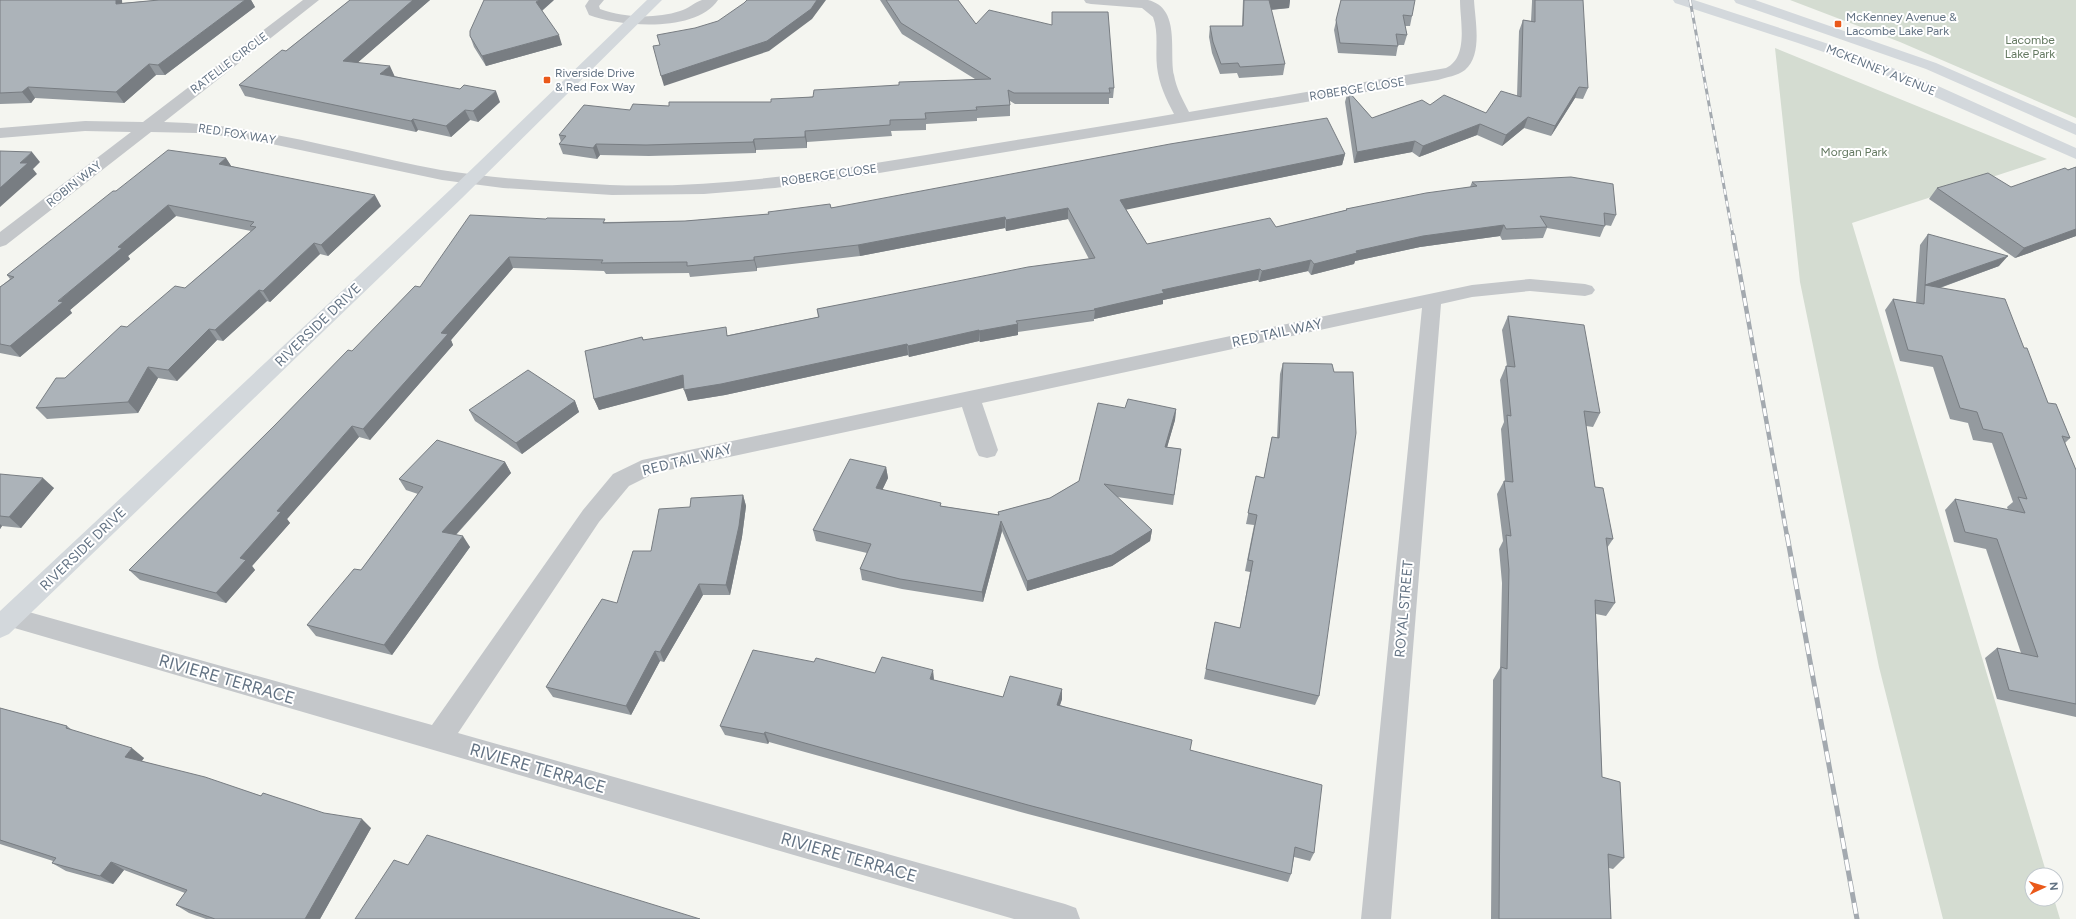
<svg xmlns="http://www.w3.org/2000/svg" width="2076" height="919" viewBox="0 0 2076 919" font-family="Figtree,sans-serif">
<rect width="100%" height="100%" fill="#f4f5f0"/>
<path fill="#d4dcd1" d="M1790,0H2076V118L1900,42Z
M1775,48L2047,159L1852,223L2047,875H2032V899H2054L2060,919H1943L1879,667L1800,282Z"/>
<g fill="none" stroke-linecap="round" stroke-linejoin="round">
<path fill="#c4c7ca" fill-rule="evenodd" d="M303,0H319L164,122C259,124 349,153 441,170C497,179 554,182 610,185C716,189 822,172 926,155C1009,141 1092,128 1174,114C1166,99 1159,84 1157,67C1155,50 1159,33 1153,17L1142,8L1091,4L1086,3L1084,0C1102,0 1132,0 1148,0C1181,8 1169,51 1174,75C1176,88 1183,100 1189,112L1446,68C1469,57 1460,21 1460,0H1474C1475,20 1483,55 1465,70C1457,76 1447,77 1438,80L849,178L775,188L704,194L612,195L503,188L442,180L243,138L197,133L151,132L6,245L0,247V232L131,132L85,131L0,138V128L85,121L143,122Z
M589,0H604L599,6L600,9C625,18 655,19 680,11C688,9 695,2 702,0C707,0 713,0 718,0C696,33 621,27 589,15L585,6Z
M1530,279L1585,284L1592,286L1595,290L1592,294L1585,296L1530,291L1472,297L1441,304L1391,919H1361L1422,308L982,403L998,450L995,456L987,458L979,456L976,450L962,407L655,473L629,486L599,522L458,733L1065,904L1076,908L1080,919H1014L11,627L2,624L0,614L2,610L11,607L432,725L583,510L613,474L642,460L1472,285Z"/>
<path fill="#d3d8dc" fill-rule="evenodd" d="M647,0H662L462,198L9,634L0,638V611L450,190Z
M1673,0H1694L1850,51L1938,86L2076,148V159L1869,68L1798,43L1675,3Z
M1734,0H1755L1936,63L2076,124V135L1926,69L1736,3Z"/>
<g stroke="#a3a9af" stroke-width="3">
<path id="rail-far2" d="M1690,0L1733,236"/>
</g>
<g stroke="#a3a9af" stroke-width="4.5">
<path id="rail-far1" d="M1733,235L1787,536"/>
</g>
<g stroke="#a3a9af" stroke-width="5">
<path id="rail" d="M1787,535L1857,919"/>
</g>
<use href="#rail-far2" stroke="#fff" stroke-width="2" stroke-dasharray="6" stroke-linecap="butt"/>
<use href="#rail-far1" stroke="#fff" stroke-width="3" stroke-dasharray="8" stroke-linecap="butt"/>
<use href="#rail" stroke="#fff" stroke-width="3.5" stroke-dasharray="11" stroke-linecap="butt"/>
</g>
<path fill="#949a9f" d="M0,0H122V3L159,0H251L255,7L165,75H156L124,103L35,98L31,103L0,104Z
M350,0H430L358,62L394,76L500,102L478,122L470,120L451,137L418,130L416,132L245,96L239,85L286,51Z
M554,0L542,11L562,45L486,66L474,47L470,36Z
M880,0H958L976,24L1114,88L1113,98H1109V104H1015L1010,101V116L977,118V121L926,124V130L891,131L892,136L807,142V148L756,150V153L649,156L600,155L597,159L563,154L559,144L561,142L559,135L630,110L669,106L771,102L899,85L975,79L902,34Z
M1243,0H1290L1289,8L1271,10L1285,64L1283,75L1239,78L1237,73L1220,74L1212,53L1209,37L1210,26H1242Z
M1341,0L1412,16L1410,26H1405L1407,35L1404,45H1398L1396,56L1338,53L1334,30Z
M1532,0H1535L1588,88L1583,99L1575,98L1551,136L1524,128L1502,146L1477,135L1419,157L1412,152L1354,163L1345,102L1348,91L1372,118L1430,105L1486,113L1517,96L1519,31L1523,20L1531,21L1532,2Z
M1345,154L1342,165L1126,209L1147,244L1276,227L1346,210V209L1470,187L1472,182L1616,215L1611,226L1605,225L1600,237L1547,228L1543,238L1502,240L1500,236L1420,247L1355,261L1354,264L1311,275L1308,271L1259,282L1258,280L1163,300V304L1094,319V321L1018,332V335L980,342L979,341L909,357L908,355L725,395L688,401L684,387L599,410L594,399L642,337L644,340L729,335L818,317L817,309L1089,259L1068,219L1006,231L1005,228L860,256L757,268V271L690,277L689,273L606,274L604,271L513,268L451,340L453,345L370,440L359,437L287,519L290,523L252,566L255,570L226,603L140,580L129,570L352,351L420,287L546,219L606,222L685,221L769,214Z
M226,158L231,166L381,206L328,256L320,254L270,302L267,301L223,341L217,340L177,381L158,378L138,413L47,419L36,408L65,378L185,288L251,231L176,216L128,256L130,259L70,310L72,313L20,357L0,353V287L10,279L7,275L116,191Z
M2076,167V236L2015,258L1929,199L1937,188L2011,187Z
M1928,234L1999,266L1940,288L2024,348L2048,403L2070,438L2065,443L2076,470V717L1997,699L1985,658L1997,648L2021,653L1986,549L1954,542L1945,510L1955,499L2008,510L2007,507L2013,502L1992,443L1973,440L1968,423L1950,419L1933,367L1900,361L1885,310L1893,299L1916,303L1920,245Z
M1508,316L1600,413L1593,427L1586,426L1595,487L1613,539L1607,548L1615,603L1606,616L1596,614L1602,777L1624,858L1613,869L1609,868L1611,919H1491L1493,680L1500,668L1502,583L1499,549L1503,541L1497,494L1504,481H1505L1501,429L1504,422L1500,380L1506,366H1507L1502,330Z
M1283,363L1319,696L1315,705L1204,679L1215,622L1240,628L1250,572L1245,571L1254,525L1246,524L1256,476L1264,478L1272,437L1277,438L1280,374Z
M575,401L579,412L522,454L475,421L469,410Z
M1125,408L1176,409L1175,420L1167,447L1181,449L1173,505L1117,497L1152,530L1150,541L1112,566L1027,591L1002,531L983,602L902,589L862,580L860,569L867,553L816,541L813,530L886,467L888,478L882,490L942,506L998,515V512L1050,498L1079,481Z
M505,462L511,473L456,535L470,547L392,655L316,636L307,625L361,570L418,494L406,490L399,479Z
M0,474L54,488L21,528L2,526L0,529Z
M743,495L746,506L742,537L730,595H703L664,662L660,661L631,715L553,697L546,687L617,603L651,551Z
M875,673L934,680L1003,697L1062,689V699L1060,705L1190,750L1314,853L1310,861L1294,857L1291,874L1288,882L1028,814L769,742L768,744L725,735L720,726Z
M0,708L67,726L72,730L144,758L142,761L371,828L320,919H206L189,913L176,905L185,893L124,870L113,884L66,871L52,863L53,861L0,844Z"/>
<path fill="#787d82" d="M116,0H122L123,14L116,4Z
M245,0H251L255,7L165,75L158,65Z
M413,0H430L348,71L343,61Z
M539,0H554L539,13L536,2Z
M817,0H826L812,19L769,51L664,86L661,76Z
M1269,0H1290L1289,8L1267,10Z
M559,35L562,45L486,66L482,56Z
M149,64L156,75L124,103L116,92Z
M390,66L395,77L380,74Z
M28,87L35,98L31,103L22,92Z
M1579,87L1575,98L1551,136L1555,126Z
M496,91L500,102L478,122L473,111Z
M465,110L470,120L451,137L446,126Z
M1528,117L1524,128L1502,146L1506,135Z
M413,119L418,130L416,132L411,121Z
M1480,124L1477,135L1419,157L1423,146Z
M805,131L807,142V148L805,137Z
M754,139L756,150V153L753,142Z
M1415,141L1412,152L1354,163L1357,152Z
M596,144L600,155L597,159L593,148Z
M32,152L40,162L33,169L37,174L0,207V188L20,163Z
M1345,154L1342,165L1120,211V200Z
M226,158L233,169L219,164Z
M375,195L381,206L328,256L321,245Z
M168,205L176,216L128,256L130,259L70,310L72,313L20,357L10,346L118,247Z
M1068,208V219L1006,231V220Z
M1005,217V228L860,256L858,245Z
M1504,225L1500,236L1420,247L1355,261L1354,264L1311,275L1314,264L1356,251L1423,236Z
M2076,229V236L2015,258L2024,248Z
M314,243L320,254L270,302L263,291Z
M2008,256L1999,266L1925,293V285Z
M509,257L513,268L451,340L453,345L370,440L363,429L441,333Z
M754,257L757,268V271L754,260Z
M1311,260L1308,271L1259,282L1262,271Z
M1260,269L1258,280L1163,300V304L1094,319L1095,310L1094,309L1162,290Z
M259,290L267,301L223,341L215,330Z
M1018,324V335L980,342L979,331Z
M209,329L217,340L177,381L168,370Z
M979,330V341L909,357L908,346Z
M907,344L908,355L725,395L688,401L684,390Z
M148,367L158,378L138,413L128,402Z
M683,375L687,387L599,410L594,399Z
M575,401L579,412L522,454L516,443Z
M1176,409L1175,420L1164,458L1165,447Z
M352,426L359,437L287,519L290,523L252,566L255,570L226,603L216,593L240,558L277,511Z
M505,462L511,473L449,542L442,532Z
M886,467L888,478L878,499L876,488Z
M43,478L54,488L21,528L9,517Z
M743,495L746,506L742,537L730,595L726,585Z
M1001,521L1002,531L983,602L982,592Z
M0,524L2,526L0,529Z
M1152,530L1150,541L1112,566L1027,591V581Z
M463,536L470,547L392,655L384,645Z
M699,584L703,595L664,662L660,652Z
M655,651L660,661L631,715L626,706Z
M933,670L934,679L931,689L930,679Z
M1062,689V699L1057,714V705Z
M765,732L769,742L768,744L764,734Z
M132,748L144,758L137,766L125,757Z
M362,819L371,828L320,919H305Z
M111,862L124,870L113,884L100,876Z"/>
<path fill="#acb3b9" stroke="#787d82" d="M0,0H116V4L159,0H245L158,65L149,64L116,92L28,87L22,92L0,93Z
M350,0H413L343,61L390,66L380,74L460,89L464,85L496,91L473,111L465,110L446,126L413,119L411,121L239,85L282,50L286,51Z
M484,0H539L536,2L559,35L482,56L470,36V31Z
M747,0H817L811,9L767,41L661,76L653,46L660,45L657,35L695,28L718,21L744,3Z
M886,0H958L976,24L989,10L1052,25V12H1108L1114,88H1109L1110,93H1014L1008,90L1010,105L976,107L977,110L925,113L926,119L890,120V125L805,131V137L754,139L753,142L646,145L596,144L593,148L559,144L566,136L559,135L584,105L630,110L633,104L669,106V102H771V99L813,97L814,90L899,85V82L991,79L901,23Z
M1244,0H1269L1285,64L1240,67L1238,63L1221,64L1213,42L1210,26H1243Z
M1341,0H1415L1412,16L1403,15L1407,35L1396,34L1398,46L1340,43L1336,20Z
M1535,0H1583L1588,88L1579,87L1555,126L1528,117L1506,135L1480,124L1423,146L1415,141L1357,152L1348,91L1372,118L1422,100L1430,105L1444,95L1486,113L1501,91L1521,97L1523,20L1535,22Z
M1327,118L1345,154L1120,200L1147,244L1270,218L1276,227L1347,210L1346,209L1426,193L1477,186L1472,182L1571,177L1613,184L1616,215L1604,213L1605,226L1540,216L1547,227L1506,229L1504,225L1423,236L1356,251L1357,253L1314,264L1311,260L1262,271L1260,269L1162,290L1164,293L1094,309L1095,310L1016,321L1018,324L979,331V330L908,346L907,344L721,384L684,390L683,375L594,399L585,351L642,337L643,340L726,327L727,336L819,317L817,309L868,299L1028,267L1095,258L1068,208L1006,220L1005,217L858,245L754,257V260L687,266V262L601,263L603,260L509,257L441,333L448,334L363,429L352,426L277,511L281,512L240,558L246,560L216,593L129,570L275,425L348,350L352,351L415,286L420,287L470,215L546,219L547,218L605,219L603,223L685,221L769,214L768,212L830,204L831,208L1170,144Z
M168,150L226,158L219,164L375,195L321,245L314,243L263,291L259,290L215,330L209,329L168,370L148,367L128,402L36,408L56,378H65L121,326L127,327L175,286L185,288L256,227L250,226L254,222L168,205L118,247L122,248L58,301L63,302L10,346L0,344V287L14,277L7,275L113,191H116Z
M0,151L32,152L20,163H28L0,188Z
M2076,167V229L2024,248L1937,188L1988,173L2011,187L2065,168L2068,170Z
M1928,234L2008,256L1925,285L2005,299L2024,348H2027L2048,403L2056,404L2070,438L2062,436L2076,470V704L2009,690L1997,648L2038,657L1997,539L1965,532L1955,499L2025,513L2018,497L2027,499L2002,433L1983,429L1977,412L1960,408L1942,356L1908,350L1893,299L1924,304Z
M1508,316L1584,325L1600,413L1584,411L1595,487L1603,488L1613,539L1606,538L1615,603L1595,600L1602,777L1620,782L1624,858L1608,854L1611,919H1499L1501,667L1507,669L1509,570L1506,535L1511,536L1504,481L1513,482L1507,415L1511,416L1506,366L1515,367Z
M1283,363L1332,364L1334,372H1353L1356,433L1319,696L1206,669L1215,622L1240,628L1253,561L1248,560L1257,515L1248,513L1256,476L1264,478L1272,437L1279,438Z
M528,370L575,401L516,443L469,410Z
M1128,399L1176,409L1165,447L1181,449L1174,495L1104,484L1152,530L1112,555L1027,581L1001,521L982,592L900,579L860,569L871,544L813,530L850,459L886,467L876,488L941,503L940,506L999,515L998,512L1050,498L1079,481L1098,403L1125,408Z
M437,440L505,462L442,532L463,536L384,645L307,625L354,569L361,570L423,487L399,479Z
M0,474L43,478L9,517L0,516Z
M743,495L739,526L726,585L699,584L660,652L655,651L626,706L546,687L602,599L617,603L633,551H651L659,509L690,507L691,498Z
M753,650L814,662L816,658L875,673L882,657L933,670L930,679L1003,697L1010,676L1062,689L1057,705L1192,740L1190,750L1322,785L1314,853L1295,847L1291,874L1028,805L765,732L764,734L720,726Z
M0,708L67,726L66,728L132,748L125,757L205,777L261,796L263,793L324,813L362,819L305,919H215L176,905L187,890L111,862L100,876L52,863L56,858L0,840Z
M427,835L700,919H355L394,860L408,865Z"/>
<g fill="#ea591a" stroke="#fff" stroke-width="1.5">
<rect x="1834" y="20" width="8" height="8" rx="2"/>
<rect x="543" y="76" width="8" height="8" rx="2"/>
</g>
<g text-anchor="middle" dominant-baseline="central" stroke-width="4" stroke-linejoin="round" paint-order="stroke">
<g font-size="12" fill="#627283" stroke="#fff" text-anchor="start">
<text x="1846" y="17">McKenney Avenue &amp;<tspan x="1846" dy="14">Lacombe Lake Park</tspan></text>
<text x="555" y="73">Riverside Drive<tspan x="555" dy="14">&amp; Red Fox Way</tspan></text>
</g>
<g font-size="12" fill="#647961" stroke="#fff">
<text x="2030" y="40">Lacombe<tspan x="2030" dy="14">Lake Park</tspan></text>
<text x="1854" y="152">Morgan Park</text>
</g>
<g font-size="12" fill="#627283" stroke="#fff">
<text transform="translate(229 63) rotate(-37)">RATELLE CIRCLE</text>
<text transform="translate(1881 70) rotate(22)">MCKENNEY AVENUE</text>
<text transform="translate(1357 89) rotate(-9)">ROBERGE CLOSE</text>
<text transform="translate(237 134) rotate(9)">RED FOX WAY</text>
<text transform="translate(829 175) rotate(-8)">ROBERGE CLOSE</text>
<text transform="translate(74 184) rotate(-38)">ROBIN WAY</text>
</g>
<g font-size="14" fill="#627283" stroke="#fff">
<text transform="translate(318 325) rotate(-44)">RIVERSIDE DRIVE</text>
<text transform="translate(1277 333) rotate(-12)">RED TAIL WAY</text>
<text transform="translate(687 460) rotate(-14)">RED TAIL WAY</text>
<text transform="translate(83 549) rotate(-44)">RIVERSIDE DRIVE</text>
<text transform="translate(1404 609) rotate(-85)">ROYAL STREET</text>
</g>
<g font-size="17" fill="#627283" stroke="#fff">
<text transform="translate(227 679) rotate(16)">RIVIERE TERRACE</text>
<text transform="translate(538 768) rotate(16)">RIVIERE TERRACE</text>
<text transform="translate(849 857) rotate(16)">RIVIERE TERRACE</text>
</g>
</g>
<g transform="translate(2044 887) rotate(86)"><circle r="19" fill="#ffffff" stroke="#c0c7cd"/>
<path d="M0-3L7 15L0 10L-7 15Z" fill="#ea591a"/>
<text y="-6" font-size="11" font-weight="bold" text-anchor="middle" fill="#627283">N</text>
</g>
</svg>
